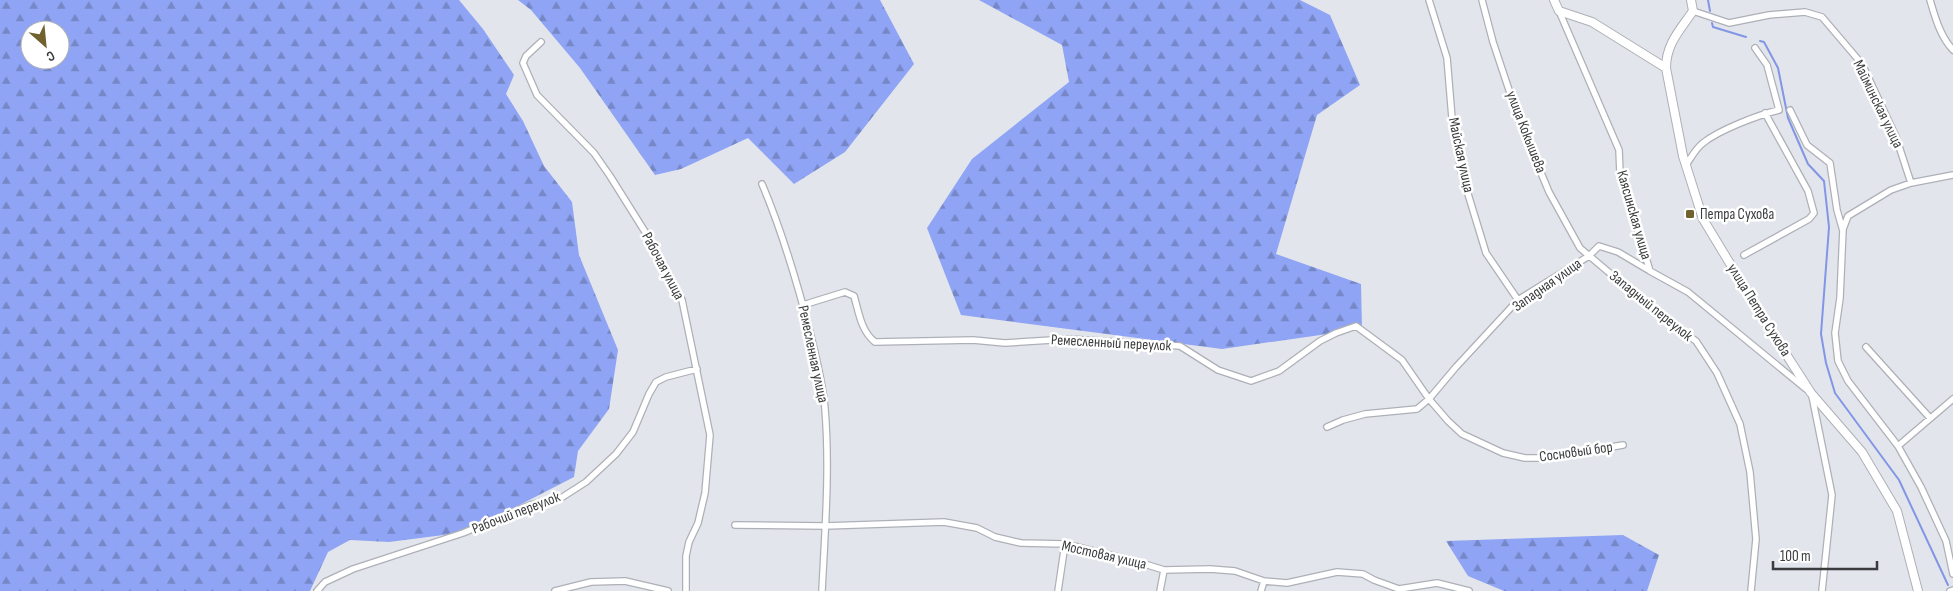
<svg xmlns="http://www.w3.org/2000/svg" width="1953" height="591" viewBox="0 0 1953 591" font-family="'Sofia Sans Condensed',sans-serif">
<defs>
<pattern id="forest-firs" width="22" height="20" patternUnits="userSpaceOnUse" patternTransform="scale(1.25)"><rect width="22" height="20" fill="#8fa4f4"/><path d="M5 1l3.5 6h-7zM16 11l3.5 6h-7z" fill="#7687c7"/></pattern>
</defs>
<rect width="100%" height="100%" fill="#e3e5ec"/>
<path fill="url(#forest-firs)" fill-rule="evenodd" d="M0,0H459L483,29L514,75L506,94L523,121L544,166L572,202L579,255L618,350L609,409L578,451L574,477L467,532L389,542L350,540L328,552L310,591H0ZM30,30H60V60H30Z
M518,0H880L914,64L845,152L794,184L748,138L681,169L655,175L580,68L531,10Z
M979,0H1300L1330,15L1360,85L1317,115L1276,254L1361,284L1362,329L1222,349L961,315L927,228L972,159L1069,82L1062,45Z
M1623,535L1659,555L1647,591H1504L1468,576L1446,541Z"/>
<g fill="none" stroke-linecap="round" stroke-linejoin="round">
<path stroke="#8196e4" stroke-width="2" d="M1708,0L1710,11
M1712,23L1713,27L1746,37
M1760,41L1764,42L1778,68L1788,118L1808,164L1824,181L1829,227L1821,334L1826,363L1835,393L1899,480L1948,585"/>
<g stroke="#aeb0b7" stroke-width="8">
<path id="minor" d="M1429,0L1447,58L1452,118L1461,171L1486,253L1518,300
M1482,0L1493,42L1519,120L1549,192L1580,248L1663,318L1696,341L1717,373L1740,424L1750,472L1756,539L1751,591
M1930,0C1935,17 1940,36 1953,50
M1559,11L1619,150L1620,173L1650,271L1688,292L1806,389
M1693,11L1729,23L1769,15L1805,12L1822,17L1862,64L1896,137L1911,183
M541,42L526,56L523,63L537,95L594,153L610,176L647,235L682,300L710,435L705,493L698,523L689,542L686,556V591
M1790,110L1807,145L1830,163L1837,210L1843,231
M1686,165C1691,158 1696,148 1703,143C1719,130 1758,115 1779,110L1767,65L1755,48
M1953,175L1911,183L1891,190L1848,216L1843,229L1840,298L1835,333L1838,361L1848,381L1898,446L1921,487L1946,541L1953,574
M762,184C782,231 797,282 810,332C816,357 823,383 825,409C830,470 825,530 822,591
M1744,255L1809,219L1814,213L1808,191L1765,113
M803,305L845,292L854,296C859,313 861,331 875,342L973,340L1005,343L1068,339L1180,346L1218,370L1251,381L1279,371L1320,341L1336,333L1356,326L1402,360L1429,399L1417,409L1365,414L1343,420L1327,427
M1866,347L1930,418
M1812,396L1832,495L1822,591
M1623,445L1547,458H1525L1503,453L1462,434L1448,421L1429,399L1456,367L1518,300L1589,256L1599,246L1618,252L1650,271
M1898,446L1953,399
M735,525L825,526L944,522L977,528L995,537L1021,543L1065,544L1138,562L1164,570L1210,569L1235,571L1264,581L1287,583L1337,572L1363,574L1374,580L1399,589L1437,583L1469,591
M317,591L325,582L353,569L463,533L530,505L561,498L586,482L616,454L633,432L649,394L656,382L666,377L697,369
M555,591L591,582L625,581L668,591
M1058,591L1065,544
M1160,591L1164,570
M1261,591L1264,581
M1950,591L1953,590"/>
</g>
<g stroke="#aeb0b7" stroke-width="10">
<path id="tertiary" d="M1554,0L1559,11L1592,22L1666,68
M1691,0L1693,11C1680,30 1666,44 1666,68L1683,156L1703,219L1766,323L1811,393L1862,452L1897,511L1918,591"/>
</g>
<use href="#minor" stroke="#fff" stroke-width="5.5"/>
<use href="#tertiary" stroke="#fff" stroke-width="8"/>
</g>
<rect fill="#71612e" stroke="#fff" stroke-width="2" x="1685" y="209" width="10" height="10" rx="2.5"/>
<g text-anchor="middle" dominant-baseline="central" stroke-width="5" stroke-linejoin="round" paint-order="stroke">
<g font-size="15" fill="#3a3b3d" stroke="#fff">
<text transform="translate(1878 104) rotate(64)">Майминская улица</text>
<text transform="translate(1526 132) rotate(69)">улица Кокышева</text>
<text transform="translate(1461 155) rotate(78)">Майская улица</text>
<text transform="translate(1634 215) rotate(74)">Каясинская улица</text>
<text transform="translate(663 266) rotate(62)">Рабочая улица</text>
<text transform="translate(1547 285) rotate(-35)">Западная улица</text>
<text transform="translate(1651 306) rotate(39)">Западный переулок</text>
<text transform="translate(1759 310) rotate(58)">улица Петра Сухова</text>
<text transform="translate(1111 343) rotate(3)">Ремесленный переулок</text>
<text transform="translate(813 354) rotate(78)">Ремесленная улица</text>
<text transform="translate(1576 452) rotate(-8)">Сосновый бор</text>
<text transform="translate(516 513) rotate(-21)">Рабочий переулок</text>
<text transform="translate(1104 555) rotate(13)">Мостовая улица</text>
</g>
<g font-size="15" fill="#3a3b3d" stroke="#fff" text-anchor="start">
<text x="1700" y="214">Петра Сухова</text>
</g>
</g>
<g transform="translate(45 45) rotate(153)"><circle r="24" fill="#ffffff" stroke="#b0b1b1"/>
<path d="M0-4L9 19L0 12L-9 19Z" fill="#71612e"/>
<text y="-8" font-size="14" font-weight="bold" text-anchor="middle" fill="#3a3b3d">С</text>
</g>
<path d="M1773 561v8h104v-8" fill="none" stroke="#3a3b3d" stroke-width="2.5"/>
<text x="1780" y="561" font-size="15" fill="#3a3b3d" stroke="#ffffff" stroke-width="4" paint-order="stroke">100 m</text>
</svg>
